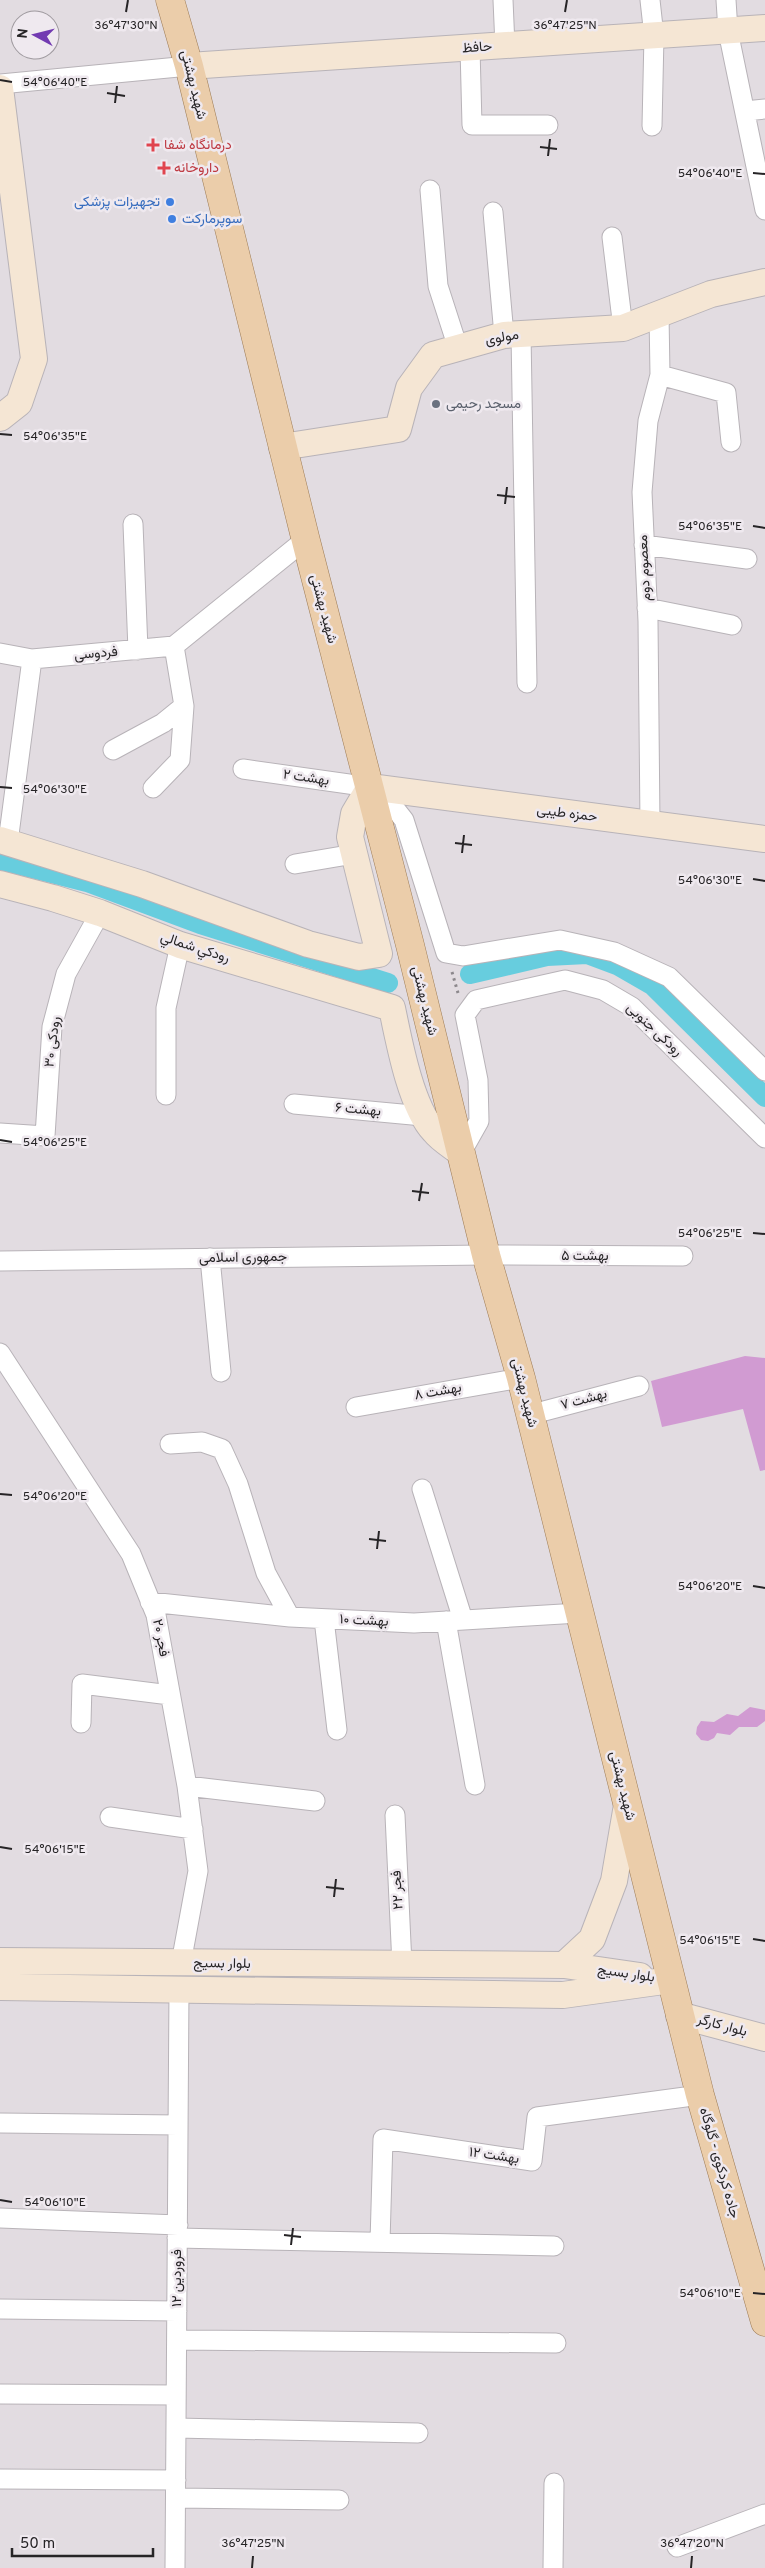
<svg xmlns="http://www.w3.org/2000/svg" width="765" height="2568" viewBox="0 0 765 2568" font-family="Overpass,Vazirmatn,sans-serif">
<rect width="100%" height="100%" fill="#e2dce1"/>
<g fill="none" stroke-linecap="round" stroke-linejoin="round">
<path stroke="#67cdde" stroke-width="20" d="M0,860L87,882L200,924L388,983
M470,974L547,956L587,954L619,966L652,985L765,1097"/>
</g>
<path fill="#d19bd2" d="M745,1356L765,1358V1470L760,1471L743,1409L662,1427L651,1381Z
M750,1707L765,1710V1721L757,1727H739L730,1735L717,1733L714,1738L708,1741L701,1740L696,1734L697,1727L701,1721L714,1722L727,1714L738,1716Z"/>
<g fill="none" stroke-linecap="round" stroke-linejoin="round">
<g stroke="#b8b3b8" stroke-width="21">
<path id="street" d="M503,0L505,46
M650,0L654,36L652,126
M726,0L728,31L765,210
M470,48L472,125H548
M0,84L189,66
M745,111L765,109
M430,190L438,286L458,348
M493,212L504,335
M612,237L623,328
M521,334L527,683
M660,375L726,393L731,442
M133,524L138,650
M644,545L747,559
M647,608L732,625
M0,653L32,659
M113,750L163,723L184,706L174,646
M243,769L370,787L393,806L404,820L446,953L463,956L560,940L614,952L669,977L765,1071
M153,788L180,760L184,706
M650,824L648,621L642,492L648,421L660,375L659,314
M8,842L32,659L174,646L305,540
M295,864L354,854
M166,1095V1008L180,945
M294,1104L423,1116
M0,1133L45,1136L52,1027L66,974L100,913
M461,1153L479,1121L478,1080L465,1015L476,1000L565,980L603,990L632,1007L765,1138
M210,1258L221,1372
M0,1261L486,1255L683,1256
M0,1353L131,1554L156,1615L187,1786L198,1871L181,1963
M356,1407L521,1378
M529,1415L639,1386
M170,1444L202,1442L222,1449L238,1484L266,1573L290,1617
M422,1489L463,1620
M150,1602L290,1617L414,1623L579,1613
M324,1619L337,1730
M446,1621L475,1785
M81,1723L82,1684L170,1695
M187,1786L315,1801
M395,1815L402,1965
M110,1817L193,1829
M0,2123L178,2125
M0,2218L178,2225
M177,2238L554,2246
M380,2242L383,2139L532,2161L537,2117L700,2095
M0,2309L177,2311
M177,2340L556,2343
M0,2394L176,2395
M176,2428L418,2433
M0,2479L176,2480
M176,2498L339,2500
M677,2547L765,2514
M175,2568L179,1989
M553,2568L554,2483"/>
</g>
<g stroke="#b8b3b8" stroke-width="28">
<path id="secondary" d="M189,66L765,28
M0,88L34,359L19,403L0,418
M282,447L398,429L409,388L433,355L504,335L623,328L711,294L765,282
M0,840L142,884L308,944L359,957L379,954L350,837L354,814L370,787L765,839
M0,884L53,898L100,913L180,945L392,1008C399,1042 411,1107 434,1131C441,1140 452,1146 461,1153
M0,1961L564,1965L640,1976
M564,1965L592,1939L614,1881L627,1805
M0,1987L563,1995L671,1980
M679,2015L765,2038"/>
</g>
<g stroke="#9d7c57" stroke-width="29">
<path id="primary" d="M170,0L189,66L306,541L410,945L486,1255L521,1378L700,2095L765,2322"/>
</g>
<path stroke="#8c888c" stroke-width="3" stroke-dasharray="2.5 4" stroke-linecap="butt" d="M452,972L458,993"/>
<use href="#street" stroke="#fff" stroke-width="19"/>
<use href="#secondary" stroke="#f5e6d4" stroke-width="26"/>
<use href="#primary" stroke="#ebcdaa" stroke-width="28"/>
</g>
<path fill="none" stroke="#262426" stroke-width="2" d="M126,12L128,0M565,12L567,0M0,80L12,82M107,93L125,96M115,103L117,86M540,147L557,149M548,156L550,139M753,173L765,174M0,434L12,435M497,495L515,497M505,504L507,487M753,526L765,528M0,787L12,788M455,843L472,845M462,853L464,835M753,879L765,881M0,1140L12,1142M412,1191L429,1193M419,1201L422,1183M753,1233L765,1234M0,1494L12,1495M369,1539L386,1541M377,1549L379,1531M753,1586L765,1588M0,1847L12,1849M326,1887L344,1889M334,1897L336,1879M753,1939L765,1941M0,2200L12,2202M284,2235L301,2237M291,2245L293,2228M753,2293L765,2294M252,2568L253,2556M691,2568L692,2556"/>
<g fill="#e0444e" stroke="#efe9ef" stroke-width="2">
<path d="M150.5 137.5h5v5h5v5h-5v5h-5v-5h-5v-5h5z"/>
<path d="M161.5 160.5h5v5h5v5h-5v5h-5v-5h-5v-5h5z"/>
</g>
<g fill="#3f7fe0" stroke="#efe9ef" stroke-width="2">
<circle cx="170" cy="202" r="5"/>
<circle cx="172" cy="219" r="5"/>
</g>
<circle fill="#6b7280" stroke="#efe9ef" stroke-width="2" cx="436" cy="404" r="5"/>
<g text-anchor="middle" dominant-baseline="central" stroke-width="5" stroke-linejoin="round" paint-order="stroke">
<g font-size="14" fill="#262426" stroke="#efe9ef">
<text transform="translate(477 48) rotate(-4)">حافظ</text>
<text transform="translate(193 85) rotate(76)">شهید بهشتی</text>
<text transform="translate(502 338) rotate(-10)">مولوی</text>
<text transform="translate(645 568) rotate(-93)">معصوم دوم</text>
<text transform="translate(323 609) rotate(75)">شهید بهشتی</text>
<text transform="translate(96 654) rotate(-5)">فردوسی</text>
<text transform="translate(306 778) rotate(8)">بهشت ۲</text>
<text transform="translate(567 814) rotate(7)">حمزه طیبی</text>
<text transform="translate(195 948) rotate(18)">رودکي شمالي</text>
<text transform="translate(424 1001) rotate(76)">شهید بهشتی</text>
<text transform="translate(654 1030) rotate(43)">رودکی جنوبی</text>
<text transform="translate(53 1042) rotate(-83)">رودکی ۳۰</text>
<text transform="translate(358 1110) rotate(5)">بهشت ۶</text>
<text x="585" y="1256">بهشت ۵</text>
<text transform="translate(243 1258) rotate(-1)">جمهوری اسلامی</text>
<text transform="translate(438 1392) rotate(-10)">بهشت ۸</text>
<text transform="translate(524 1393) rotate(76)">شهید بهشتی</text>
<text transform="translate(584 1400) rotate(-15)">بهشت ۷</text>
<text transform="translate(364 1621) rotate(3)">بهشت ۱۰</text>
<text transform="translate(160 1638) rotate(79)">فجر ۲۰</text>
<text transform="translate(622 1786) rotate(76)">شهید بهشتی</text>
<text transform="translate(398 1890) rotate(-93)">فجر ۲۲</text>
<text transform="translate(222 1964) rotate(1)">بلوار بسیج</text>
<text transform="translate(626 1974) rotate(8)">بلوار بسیج</text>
<text transform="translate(722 2026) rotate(15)">بلوار کارگر</text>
<text transform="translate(494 2156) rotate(8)">بهشت ۱۲</text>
<text transform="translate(719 2163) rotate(74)">جاده کردکوی - گلوگاه</text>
<text transform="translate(177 2278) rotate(-90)">۱۲ فروردین</text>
</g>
<g font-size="14" fill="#be3a42" stroke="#efe9ef" text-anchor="start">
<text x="164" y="145">درمانگاه شفا</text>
<text x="174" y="168">داروخانه</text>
</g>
<g font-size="14" fill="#366cbe" stroke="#efe9ef" text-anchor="end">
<text x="160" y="202">تجهیزات پزشکی</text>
<text x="182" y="219" text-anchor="start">سوپرمارکت</text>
</g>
<g font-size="14" fill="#5b616d" stroke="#efe9ef" text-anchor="start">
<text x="446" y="404">مسجد رحیمی</text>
</g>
</g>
<g font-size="12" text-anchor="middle" fill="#262426" stroke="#efe9ef" stroke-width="5" stroke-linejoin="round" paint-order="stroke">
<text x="565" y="29">36°47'25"N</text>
<text x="126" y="29">36°47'30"N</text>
<text x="55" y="86">54°06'40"E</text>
<text x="710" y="177">54°06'40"E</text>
<text x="55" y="440">54°06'35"E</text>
<text x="710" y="530">54°06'35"E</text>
<text x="55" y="793">54°06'30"E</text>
<text x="710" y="884">54°06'30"E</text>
<text x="55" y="1146">54°06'25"E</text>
<text x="710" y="1237">54°06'25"E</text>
<text x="55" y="1500">54°06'20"E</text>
<text x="710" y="1590">54°06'20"E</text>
<text x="55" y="1853">54°06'15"E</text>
<text x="710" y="1944">54°06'15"E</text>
<text x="55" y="2206">54°06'10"E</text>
<text x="710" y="2297">54°06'10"E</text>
<text x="253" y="2547">36°47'25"N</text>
<text x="692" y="2547">36°47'20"N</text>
</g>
<g transform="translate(35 35) rotate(277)"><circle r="24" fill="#efe9ef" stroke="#9f9a9f"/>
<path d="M0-4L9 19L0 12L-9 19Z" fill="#723ab1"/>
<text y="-8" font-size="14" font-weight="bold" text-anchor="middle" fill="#262426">N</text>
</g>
<path d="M12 2548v8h141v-8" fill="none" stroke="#262426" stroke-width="2.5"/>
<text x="20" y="2548" font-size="15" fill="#262426" stroke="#efe9ef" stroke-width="4" paint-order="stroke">50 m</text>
</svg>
